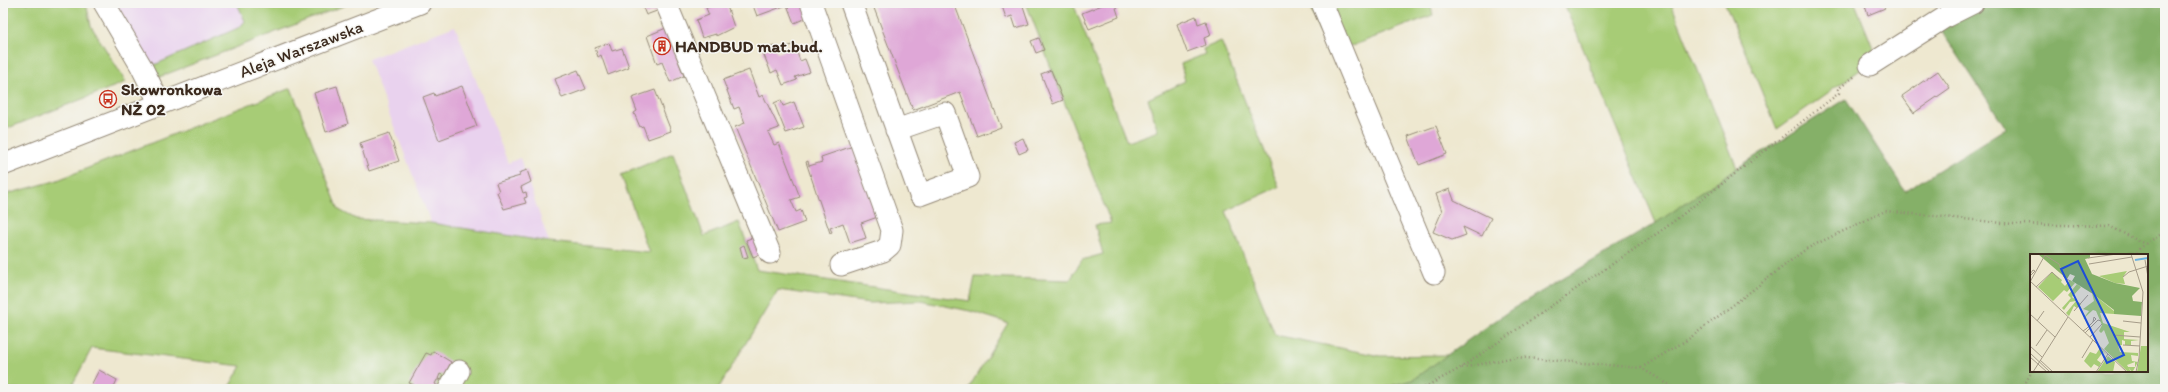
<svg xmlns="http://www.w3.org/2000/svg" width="2168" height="392" viewBox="0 0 2168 392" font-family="Itim,sans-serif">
<rect width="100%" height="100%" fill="#f6f6f2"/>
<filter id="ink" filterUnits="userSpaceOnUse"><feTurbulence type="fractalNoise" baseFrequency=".025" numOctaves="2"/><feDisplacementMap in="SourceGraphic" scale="8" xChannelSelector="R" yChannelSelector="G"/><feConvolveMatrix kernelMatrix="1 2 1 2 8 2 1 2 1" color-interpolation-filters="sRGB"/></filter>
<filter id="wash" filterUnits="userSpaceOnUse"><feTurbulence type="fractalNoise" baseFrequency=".012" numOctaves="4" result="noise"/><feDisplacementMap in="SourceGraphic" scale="16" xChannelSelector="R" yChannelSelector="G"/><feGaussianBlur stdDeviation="0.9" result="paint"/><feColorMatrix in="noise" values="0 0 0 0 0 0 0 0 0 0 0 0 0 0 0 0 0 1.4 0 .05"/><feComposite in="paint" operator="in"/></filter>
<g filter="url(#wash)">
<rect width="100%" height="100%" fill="#eee8d0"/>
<path fill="#e9d2ee" d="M114,3H237L245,21L240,27L152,66Z
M455,26L508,163L520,158L549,242L431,223L368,59Z"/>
<path fill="#a7cc76" stroke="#717b4a" d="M3,3H86L91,26L126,82L3,130Z
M237,3H345L346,5L159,77L152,66L240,27L245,21Z
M1026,3H1073L1127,142L1158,131L1148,99L1185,81L1181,64L1205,54L1203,49L1221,41L1279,187L1226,211L1275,335L1380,356L1448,355L1412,380L1380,389H968L1008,323L970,311L921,301L869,303L778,290L718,389H228L241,366L92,348L70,389H3V195L55,181L291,88L339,210L356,219L431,223L549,242L649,252L621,175L673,153L704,236L739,222L757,270L970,301L975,277L1070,280L1082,260L1103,254L1095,225L1111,223Z
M1309,3H1432L1430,4L1433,15L1328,55Z
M1564,3H1671L1737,168L1656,223Z
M1725,3H1855L1877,58L1777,129Z"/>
<path fill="#85b067" stroke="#606d42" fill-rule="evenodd" d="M1966,3H2165V389H1380L1412,380L1509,311L1656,223L1737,168L1846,99L1905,191L2006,128L1934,19ZM2031,255H2147V371H2031Z"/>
<g id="blocks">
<path fill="#dfa7d7" d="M641,3H660L662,9L646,15Z
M719,3H726L734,27L716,36V34L702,38L696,20L709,15L706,8Z
M752,3H804L809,17L794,23L787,5L757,16Z
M872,3H954L1001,127L977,136L960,92L913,110Z
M1001,3H1022L1029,24L1016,28L1012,16L1006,18Z
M1107,3H1129L1116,8L1119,17L1089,29L1082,13Z
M1864,3H1883L1885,8L1868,15Z
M1196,16L1198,24L1206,21L1211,35L1204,38L1206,45L1187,52L1177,24Z
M666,28L684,76L670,82L662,62L657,64L647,36Z
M1039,38L1044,50L1036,53L1031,41Z
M609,43L612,51L622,48L629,67L608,75L601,55L598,57L595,48Z
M794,44L800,61L805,59L810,72L795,77L797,80L783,85L777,70L771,73L762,50L774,46L777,53L784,51L783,49Z
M578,70L586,89L562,98L555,79Z
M749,70L759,97L763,95L779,128L768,132L774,145L779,143L800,197L791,200L796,212L801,210L805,222L778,232L735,127L745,123L739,107L734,109L723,80Z
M1051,70L1063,100L1053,104L1041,74Z
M1938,71L1950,88L1914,113L1902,96Z
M337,86L348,124L326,132L314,93Z
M462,86L477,126L439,140L423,97L434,93L435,96Z
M655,90L671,131L648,139L643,126L640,127L634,113L637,111L632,98Z
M781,100L783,106L794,102L804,127L786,133L774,103Z
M1436,126L1447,154L1419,165L1408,136Z
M389,133L399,161L369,171L360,143Z
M1023,138L1028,150L1019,154L1014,142Z
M859,144L883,215L861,223L866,238L850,243L843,223L830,228L832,232L830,233L806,162L808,161L809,166L822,162L821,157Z
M527,170L531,182L521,187L523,193L526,192L527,197L524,198L526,203L504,209L497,192L499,191L496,183L520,176L519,173Z
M1450,189L1454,200L1491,218L1482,236L1463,227L1466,235L1452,240L1433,232L1442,211L1436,194Z
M757,236L763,253L753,257L746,240Z
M744,245L748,257L743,258L740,247Z
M433,351L451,362L444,376L440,374L438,379L441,380H437L435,384L438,386L436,389H412L414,385L409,383L426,353L431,355Z
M99,370L117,380L113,389H89Z"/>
</g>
</g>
<g filter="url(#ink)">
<use href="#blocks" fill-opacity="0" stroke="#948977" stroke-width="1"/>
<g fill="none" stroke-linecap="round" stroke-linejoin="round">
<g stroke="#948977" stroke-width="23">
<path id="minor" d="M104,3L141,66L160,104
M666,3L770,253
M811,3L892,230L890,245L883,251L841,265
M851,3L920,195L968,177L945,113L896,130
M1322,3L1434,273
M1870,65L1947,16L1973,3
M3,165L420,3
M449,389L459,371"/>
</g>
<path stroke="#948977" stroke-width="2.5" stroke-dasharray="1 3" stroke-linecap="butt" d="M2134,255L2145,244L2165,232
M1462,368L1515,357L1641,368L1676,389
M1641,368L1690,338L1806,249L1885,211L2013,224L2109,226L2145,244
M1421,389L1459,369L1665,228L1839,93L1838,89L1855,76
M2022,389L2032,371"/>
<use href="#minor" stroke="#fff" stroke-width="21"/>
</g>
</g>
<defs>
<g id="building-ring" transform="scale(0.9)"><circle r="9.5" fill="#f6f6f2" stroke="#c8321e" stroke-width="1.5"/><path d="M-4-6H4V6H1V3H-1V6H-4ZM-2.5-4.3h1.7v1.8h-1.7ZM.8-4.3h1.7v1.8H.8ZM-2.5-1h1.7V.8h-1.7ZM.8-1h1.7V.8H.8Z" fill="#c8321e"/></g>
<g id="bus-ring" transform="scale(0.9)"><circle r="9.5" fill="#f6f6f2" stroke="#c8321e" stroke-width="1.5"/><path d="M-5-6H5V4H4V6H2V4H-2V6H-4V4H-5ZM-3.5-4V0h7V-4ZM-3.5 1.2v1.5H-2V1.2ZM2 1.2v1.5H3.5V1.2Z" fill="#c8321e"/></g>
</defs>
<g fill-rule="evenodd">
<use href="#building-ring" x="662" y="46"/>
<use href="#bus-ring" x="108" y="99"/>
</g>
<g text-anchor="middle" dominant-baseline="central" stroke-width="3" stroke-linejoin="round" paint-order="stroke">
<g font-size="17" font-weight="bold" fill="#3b2a1e" stroke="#f6f6f2" text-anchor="start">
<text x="675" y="46">HANDBUD mat.bud.</text>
<text x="121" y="89">Skowronkowa<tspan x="121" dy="20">NŻ 02</tspan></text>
</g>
<g font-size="17" fill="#3b2a1e" stroke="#f6f6f2">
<text transform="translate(301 49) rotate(-21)">Aleja Warszawska</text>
</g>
</g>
<g transform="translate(2030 254)">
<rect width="118" height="118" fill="#eee8d0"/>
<path d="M97,17L93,23L95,30L85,29L69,22ZM22,18L32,26L31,28L35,32L40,26L45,29L37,38L34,36L23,47L8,33ZM47,30L51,33L42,43L51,50L47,54L44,52L39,62L36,59L46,47L40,48L34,56L32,54L41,44L38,41ZM62,39L84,57V60L70,59L73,69L100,78H94V85L109,86L101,87V91H95V87L92,86V91H88L90,98L108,99V102L101,101L102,107L108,108L103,117L105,118H102L98,113H105V108L97,111L101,118H98L74,95L79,89L74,76L71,79L69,77L72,71L66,57L63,56L53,65L59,57L53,55L64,47ZM111,92H118V118H107ZM70,94L77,101L73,98L67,106L71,109L69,113L64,110L61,114L54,107L60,98L66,100ZM78,102L85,108L83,118H67Z" fill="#a7cc76"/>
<path d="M8,0H60V4L55,5L62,20L85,29L110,34L102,42L103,47L112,48L111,62L84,60V56L63,40L42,27L45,22L40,20L37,25Z" fill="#85b067"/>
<path fill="none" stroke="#6bb3e2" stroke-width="2" d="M105,6L118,4"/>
<path fill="none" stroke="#a69c89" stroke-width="1" d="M101,0L113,38L109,104L106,118M58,4L87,0M115,6L118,23M59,10L102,3M0,20L3,16L5,17L0,22M93,23L99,18L118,12M0,27L97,118M0,28L15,1L29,10L34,23L40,27M6,33L22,18L29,25M44,57L58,41M0,60L25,83M7,67L14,57M93,67L111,69M53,77L56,75L66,65L64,63L63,68M55,79L68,66L71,67M83,81L110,83M60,83L72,70M93,91L110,92M0,92L12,103M6,92L17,76M0,99L20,118M0,103L17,118M52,104L63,86M10,106L23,118M3,118L38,63M66,118L78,100"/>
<path fill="#1d4ed8" fill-opacity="0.15" stroke="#1d4ed8" stroke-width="2" d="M48,7L94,101L77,109L31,15Z"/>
<rect width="118" height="118" fill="none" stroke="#3b2a1e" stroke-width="2"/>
</g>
<rect width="2168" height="392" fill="none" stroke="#f6f6f2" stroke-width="16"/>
</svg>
